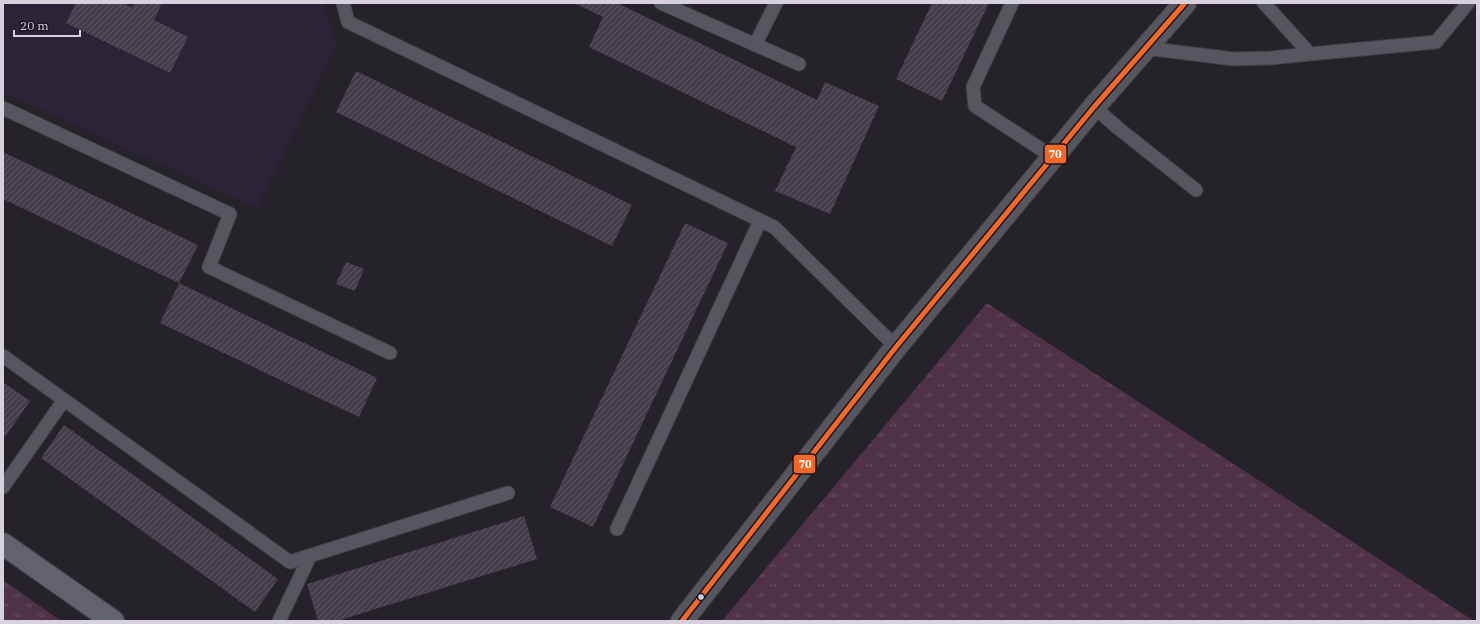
<svg xmlns="http://www.w3.org/2000/svg" width="1480" height="624" viewBox="0 0 1480 624" font-family="'IBM Plex Serif',serif">
<defs>
<pattern id="grass-tufts" width="24" height="20" patternUnits="userSpaceOnUse"><rect width="24" height="20" fill="#4f3245"/><path d="M3 7l-1-3M5 7V3M7 7l1-3M15 17l-1-3M17 17v-4M19 17l1-3" fill="none" stroke="#684f5f"/></pattern>
<pattern id="building-hatch" width="6" height="6" patternUnits="userSpaceOnUse"><rect width="6" height="6" fill="#463d4a"/><path d="M-1 1l2-2M0 6l6-6M5 7l2-2" fill="none" stroke="#605864"/></pattern>
</defs>
<rect width="100%" height="100%" fill="#25222a"/>
<path fill="#2c2436" d="M3,3H323L337,45L256,208L3,92Z"/>
<path fill="url(#grass-tufts)" d="M987,303L1474,621H722Z
M3,580L61,621H3Z"/>
<path fill="url(#building-hatch)" d="M76,3H123L132,8L135,3H162L154,20L188,37L170,73L66,23Z
M574,3H617L817,100L825,82L879,106L830,214L775,191L796,147L589,47L603,17Z
M932,3H989L942,101L896,79Z
M356,71L632,205L612,246L336,112Z
M3,152L198,245L179,283L3,199Z
M685,223L728,243L593,527L550,507Z
M346,262L364,269L355,291L336,284Z
M179,283L377,378L359,417L160,323Z
M3,382L30,401L5,437L3,435Z
M64,425L278,579L255,612L41,458Z
M524,516L537,559L337,621H318L307,584Z"/>
<g fill="none" stroke-linecap="round" stroke-linejoin="round">
<g stroke="#413f46" stroke-width="15">
<path id="service" d="M343,3L348,22L774,227L896,347
M661,3L799,64
M1012,3L973,87L975,106L1053,157
M1264,3L1310,54L1436,42L1468,3
M755,45L776,3
M1145,48L1234,59L1270,58L1310,54
M1094,107L1118,128L1196,190
M3,108L230,214L209,267L390,353
M3,356L290,562L508,493
M3,487L64,400
M617,529L760,221
M279,621L310,556"/>
</g>
<g stroke="#413f46" stroke-width="24">
<path id="tertiary" d="M682,621L896,347L1094,107L1185,3"/>
</g>
<g stroke="#413f46" stroke-width="24">
<path id="secondary" d="M3,544L113,621"/>
</g>
<use href="#service" stroke="#56565f" stroke-width="13"/>
<use href="#tertiary" stroke="#56565f" stroke-width="22"/>
<use href="#secondary" stroke="#62626c" stroke-width="22"/>
<g stroke="#1b1523" stroke-width="8">
<path id="bus-1" d="M682,621L896,347L1094,107L1185,3"/>
</g>
<use href="#bus-1" stroke="#f36827" stroke-width="5"/>
</g>
<circle fill="#d6d1dc" stroke="#1b1523" stroke-width="1.5" cx="701" cy="597" r="3.5"/>
<g stroke="#1b1523" stroke-width="1.5">
<rect x="1044" y="144" width="23" height="20" rx="4" fill="#f36827"/>
<rect x="793" y="454" width="23" height="20" rx="4" fill="#f36827"/>
</g>
<g font-size="11" text-anchor="middle" font-weight="bold" fill="#fff">
<text x="1055" y="158">70</text>
<text x="805" y="468">70</text>
</g>
<rect width="1480" height="624" fill="none" stroke="#d6d1dc" stroke-width="8"/>
<path d="M14 30v6h66v-6" fill="none" stroke="#d6d1dc" stroke-width="2"/>
<text x="20" y="30" font-size="12" fill="#d6d1dc" stroke="#1b1523" stroke-width="3" paint-order="stroke">20 m</text>
</svg>
